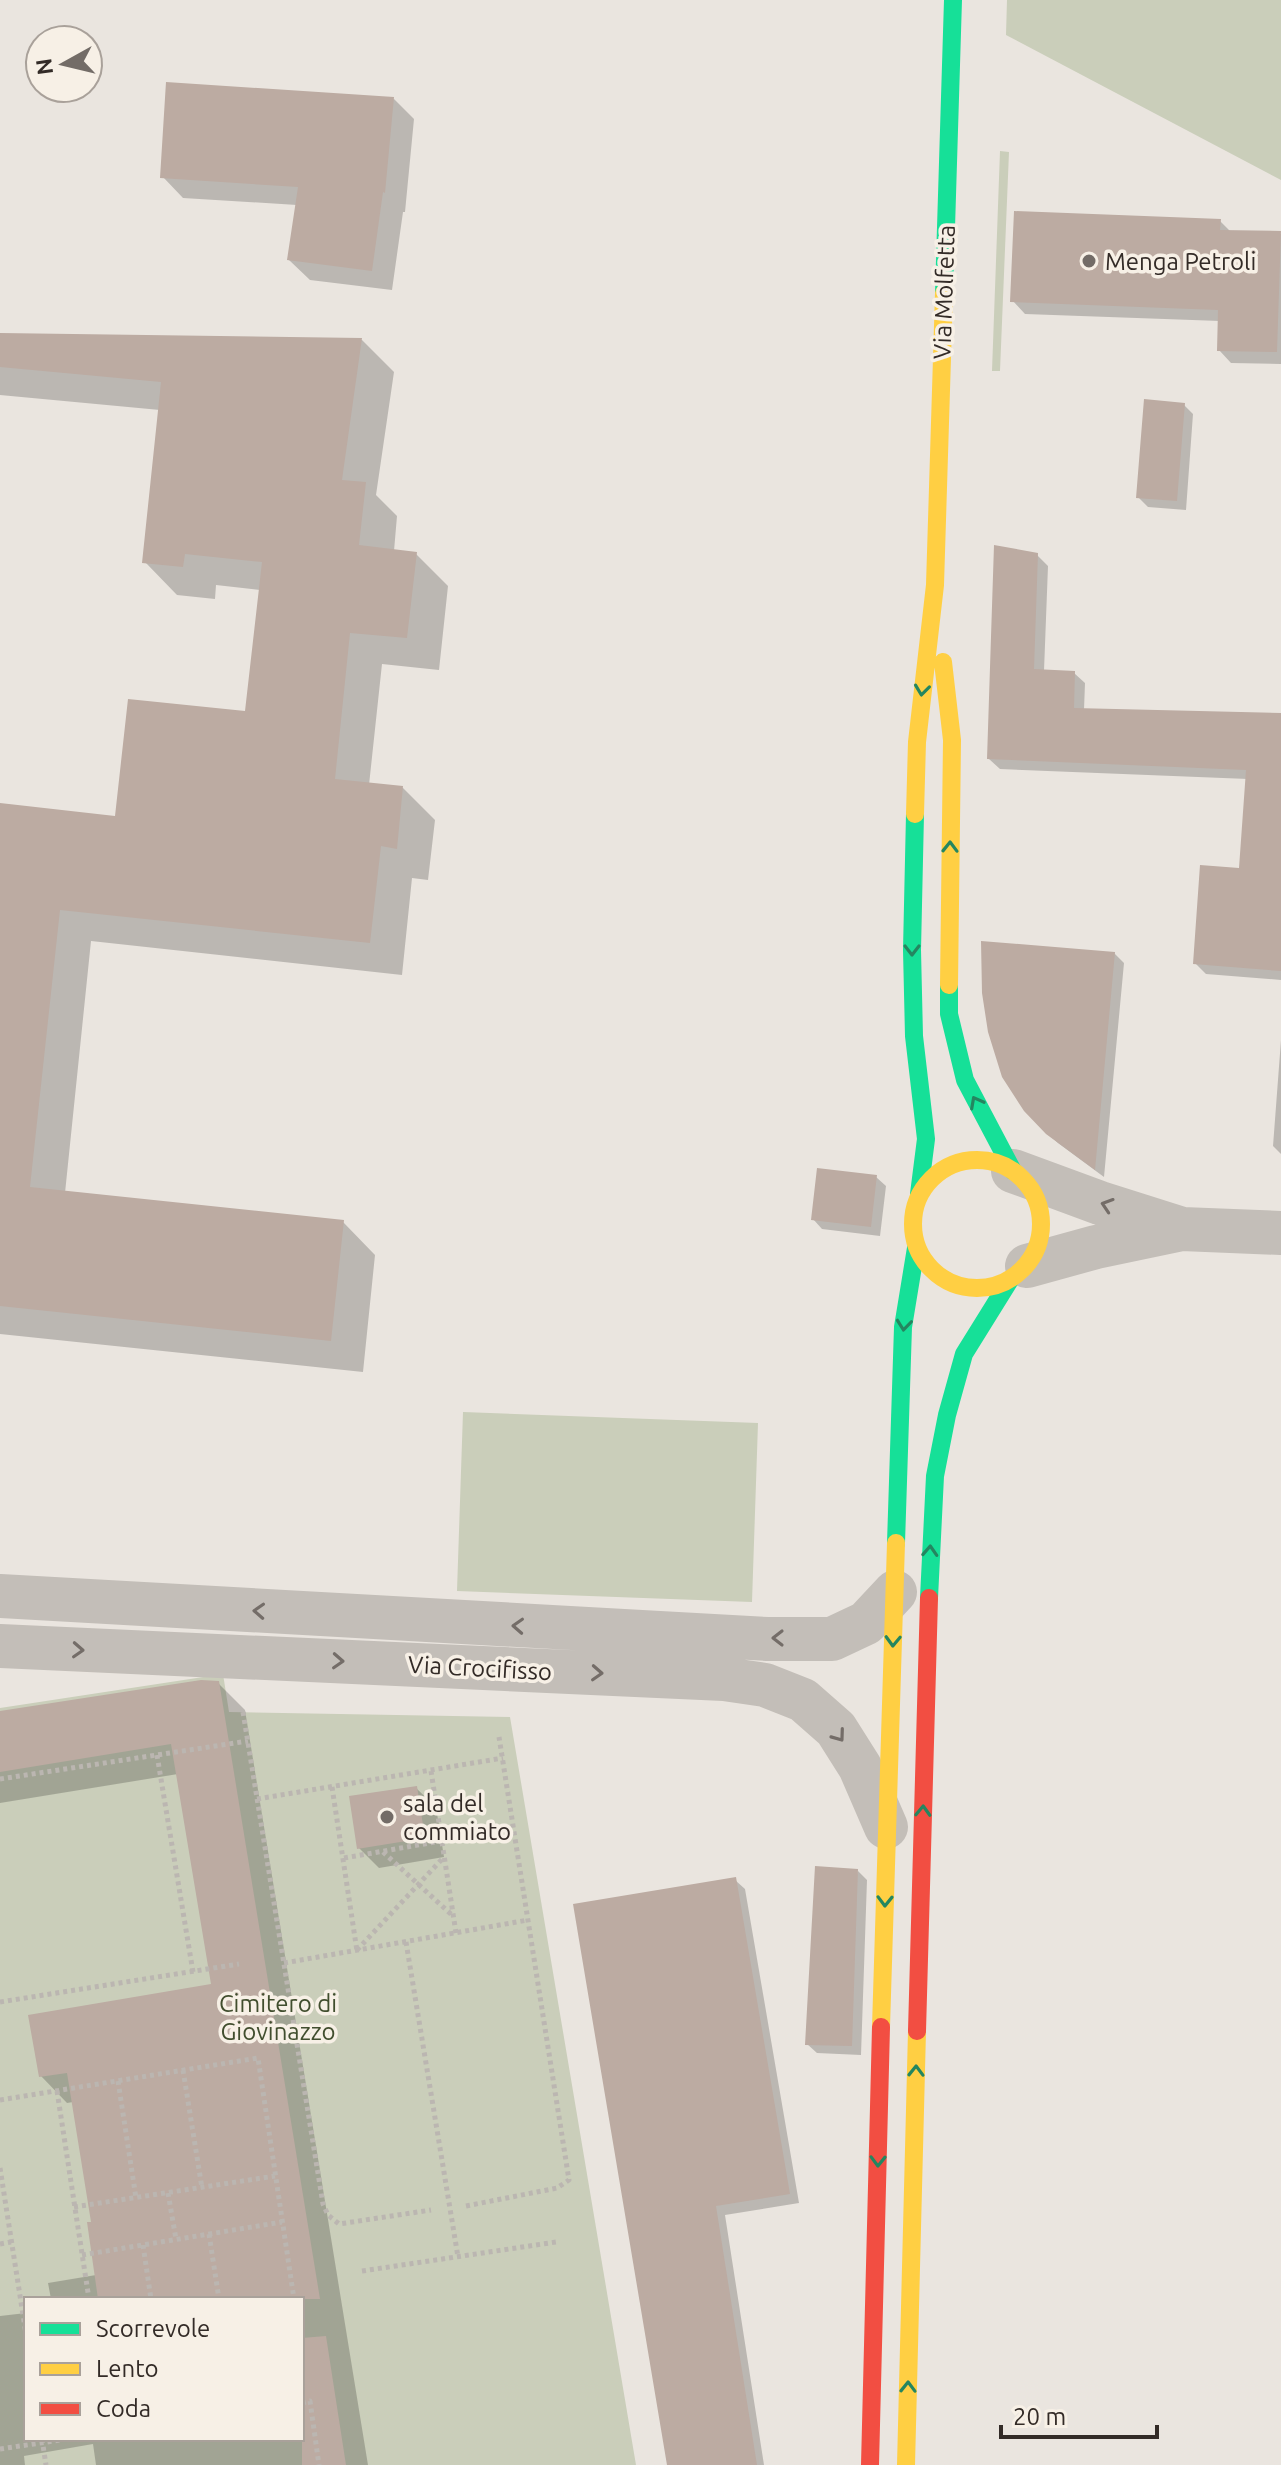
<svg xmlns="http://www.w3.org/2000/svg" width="1281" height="2465" viewBox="0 0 1281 2465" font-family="Ubuntu,sans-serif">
<rect width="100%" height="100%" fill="#eae5df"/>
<path fill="#caceba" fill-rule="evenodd" d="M1007,0H1281V180L1006,35Z
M1000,151L1009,152L1000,371H992Z
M463,1412L758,1423L752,1602L457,1591Z
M223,1674L229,1712L510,1717L636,2465H0V1708ZM26,2299H302V2439H26Z"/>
<path fill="#0003" d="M394,99L414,119L405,212H403L392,290L310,280L289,260L297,205L183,198L163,177Z
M1220,221L1231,232L1281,234V364L1231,363L1219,350L1220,321L1025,314L1013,301Z
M0,335L362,340L394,372L376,495L397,516L394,551L416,554L448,586L439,670L382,664L369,785L403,788L435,820L428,880L412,878L402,975L91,941L65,1193L343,1222L375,1255L363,1372L0,1334V805L117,818L247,713L260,590L216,585L215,599L177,595L145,562L160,410L0,395Z
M1184,405L1193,414L1186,510L1148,507L1138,497Z
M1037,555L1048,566L1044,671L1074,673L1085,683L1084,710L1281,715V980L1206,974L1195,963L1241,870L1248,779L1000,769L989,759Z
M1114,953L1124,963L1104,1177L1058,1143L1047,1133Z
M1281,1040V1154L1273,1146Z
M876,1177L886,1186L880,1236L822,1229L813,1219Z
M218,1683L245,1710L368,2465H96L93,2444L24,2456L25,2465H0V2316L26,2313V2439H302V2299H51L48,2283L96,2275L93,2223L73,2102L67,2103L41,2076L214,1986L178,1774L0,1803V1713Z
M416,1788L436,1807L444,1857L379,1868L359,1848Z
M858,1871L867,1880L861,2055L817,2053L807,2044Z
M735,1880L745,1889L799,2203L725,2215L764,2465H669Z"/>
<path fill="#bcaba2" d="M166,82L394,97L385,193L383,192L372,271L287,260L298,187L160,178Z
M1014,211L1221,219L1220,230L1281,231L1277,352L1217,351L1218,310L1010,302Z
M0,333L362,338L342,480L366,482L359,545L417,552L407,638L350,633L335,779L403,786L397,849L381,846L370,943L60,910L30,1187L344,1220L331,1341L0,1306V803L115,816L128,699L245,711L262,562L185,554L183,567L142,563L161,382L0,367Z
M1144,399L1185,403L1177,501L1136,498Z
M994,545L1038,553L1034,669L1075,671L1074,708L1281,713V971L1193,964L1200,865L1239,868L1246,770L987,759Z
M981,941L1115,952L1095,1170L1046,1134L1024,1111L1002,1077L988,1032L982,993Z
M817,1168L877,1175L871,1227L811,1220Z
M201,1680L219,1681L320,2299H98L87,2222H91L67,2073L39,2077L28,2015L211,1984L171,1744L0,1772V1711Z
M417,1786L425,1838L357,1849L349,1796Z
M815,1866L858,1869L852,2046L805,2045Z
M736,1877L790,2194L716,2206L757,2465H667L573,1904Z
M326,2336L346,2465H302V2338Z"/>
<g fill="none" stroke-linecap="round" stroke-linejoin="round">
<path stroke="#bbb6b1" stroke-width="5" stroke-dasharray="4 4" stroke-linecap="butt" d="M243,1712L323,2204L328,2215L339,2224L431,2210
M157,1755L193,1972
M431,1771L456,1933
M0,1779L248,1741
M332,1787L357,1951
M257,1799L503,1758
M383,1852L453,1916
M344,1858L441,1841
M406,1942L458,2257
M357,1950L444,1857
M284,1963L528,1920
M0,2002L239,1964
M183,2070L202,2188
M118,2081L136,2198
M57,2091L89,2299
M0,2100L258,2058L294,2299
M0,2168L26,2334
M168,2193L176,2239
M466,2206L557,2188L569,2180L499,1737
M74,2207L275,2176
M209,2234L219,2299
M0,2244L11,2242
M143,2245L151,2299
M82,2255L282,2222
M362,2271L556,2242
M302,2403L310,2401L319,2465
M42,2439L46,2465
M0,2449L67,2439"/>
<path stroke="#c3beb8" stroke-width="44" d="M1013,1171L1100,1203L1179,1228
M1027,1266L1096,1247L1182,1229L1281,1233
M0,1596L767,1639H832L866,1623L895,1592
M0,1646L724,1679L765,1685L803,1700L836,1729L860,1767L886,1827"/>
<path stroke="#16e098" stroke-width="18" d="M944,293L953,0
M915,814L912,950L914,1036L926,1139L919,1194
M949,985V1014L965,1080L1013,1171
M896,1543L903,1327L916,1248
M929,1598L935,1476L947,1415L964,1354L1010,1280"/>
<path stroke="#ffcf43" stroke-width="18" d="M943,662L952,740L949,985
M915,814L917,742L935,585L944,293
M913 1224a64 64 0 1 1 128 0a64 64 0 1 1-128 0Z
M881,2027L896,1543
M906,2465L917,2031"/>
<path stroke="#f24e42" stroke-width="18" d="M917,2031L929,1598
M870,2465L881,2027"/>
</g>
<defs><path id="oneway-chevron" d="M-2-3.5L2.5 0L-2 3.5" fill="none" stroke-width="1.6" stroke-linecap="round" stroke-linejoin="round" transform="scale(2)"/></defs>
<g stroke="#248660">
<use href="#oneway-chevron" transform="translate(922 690) rotate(97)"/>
<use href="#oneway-chevron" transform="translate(950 847) rotate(-89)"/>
<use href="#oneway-chevron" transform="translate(912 950) rotate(90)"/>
<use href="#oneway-chevron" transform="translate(976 1102) rotate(-118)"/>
<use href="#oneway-chevron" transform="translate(904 1325) rotate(96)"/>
<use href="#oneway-chevron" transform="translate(930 1551) rotate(-87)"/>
<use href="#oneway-chevron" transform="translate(893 1641) rotate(92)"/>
<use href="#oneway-chevron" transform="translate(923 1811) rotate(-88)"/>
<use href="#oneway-chevron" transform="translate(885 1901) rotate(91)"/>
<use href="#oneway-chevron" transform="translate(916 2071) rotate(-89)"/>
<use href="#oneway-chevron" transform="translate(878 2161) rotate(91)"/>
<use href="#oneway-chevron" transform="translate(908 2387) rotate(-89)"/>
</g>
<g stroke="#746d68">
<use href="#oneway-chevron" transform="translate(1107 1205) rotate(-162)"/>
<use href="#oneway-chevron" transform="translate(259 1611) rotate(-177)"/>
<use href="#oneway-chevron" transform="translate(518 1626) rotate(-177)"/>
<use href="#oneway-chevron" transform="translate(778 1638) rotate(-180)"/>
<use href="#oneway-chevron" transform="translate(78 1650) rotate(3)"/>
<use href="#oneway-chevron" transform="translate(338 1661) rotate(3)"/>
<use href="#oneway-chevron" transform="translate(597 1673) rotate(3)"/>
<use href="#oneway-chevron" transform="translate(839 1736) rotate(54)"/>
</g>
<g fill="#736c67" stroke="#f7f0e6" stroke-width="3">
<circle cx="1089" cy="261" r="8"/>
<circle cx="387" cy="1817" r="8"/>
</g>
<g text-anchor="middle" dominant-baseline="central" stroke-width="7" stroke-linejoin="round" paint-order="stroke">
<g font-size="24" fill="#332b27" stroke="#f7f0e6" text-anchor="start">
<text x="1105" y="261">Menga Petroli</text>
<text x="403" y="1803">sala del<tspan x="403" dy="28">commiato</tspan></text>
</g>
<g font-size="24" fill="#332b27" stroke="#f7f0e6">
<text transform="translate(944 292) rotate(-88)">Via Molfetta</text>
<text transform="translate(480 1668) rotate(3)">Via Crocifisso</text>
</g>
<g font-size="24" fill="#414e2e" stroke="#f7f0e6">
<text x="278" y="2003">Cimitero di<tspan x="278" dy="28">Giovinazzo</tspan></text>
</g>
</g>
<rect x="24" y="2297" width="280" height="144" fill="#f7f0e6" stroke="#a9a19a" stroke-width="2"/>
<rect x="40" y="2323" width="40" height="12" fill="#16e098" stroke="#a9a19a" stroke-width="2"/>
<text x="96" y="2337" font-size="24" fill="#332b27">Scorrevole</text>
<rect x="40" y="2363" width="40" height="12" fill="#ffcf43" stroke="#a9a19a" stroke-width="2"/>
<text x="96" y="2377" font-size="24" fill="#332b27">Lento</text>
<rect x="40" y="2403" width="40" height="12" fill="#f24e42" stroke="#a9a19a" stroke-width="2"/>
<text x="96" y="2417" font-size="24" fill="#332b27">Coda</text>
<g transform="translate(64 64) rotate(262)"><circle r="38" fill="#f7f0e6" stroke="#a9a19a" stroke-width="2"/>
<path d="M0-6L14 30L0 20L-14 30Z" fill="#736c67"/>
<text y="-12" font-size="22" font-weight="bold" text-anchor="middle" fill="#332b27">N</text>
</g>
<path d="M1001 2425v12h156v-12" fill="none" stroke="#332b27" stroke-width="4"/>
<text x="1013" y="2425" font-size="24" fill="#332b27" stroke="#f7f0e6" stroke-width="6" paint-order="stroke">20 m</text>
</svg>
